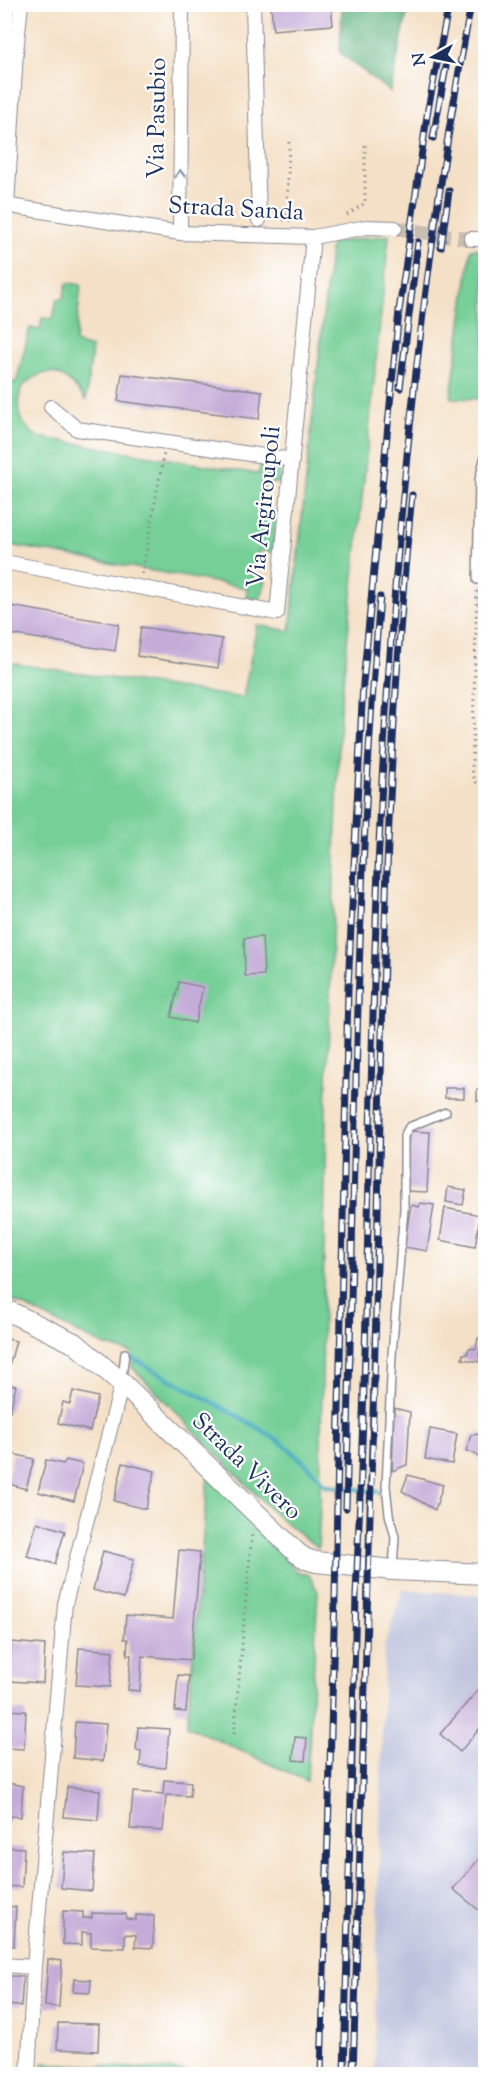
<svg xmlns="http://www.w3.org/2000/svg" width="490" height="2079" viewBox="0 0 490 2079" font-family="'Sorts Mill Goudy',serif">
<rect width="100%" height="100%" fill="#fff"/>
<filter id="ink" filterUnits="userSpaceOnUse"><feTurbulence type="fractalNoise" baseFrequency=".0167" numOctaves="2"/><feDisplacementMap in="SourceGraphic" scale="12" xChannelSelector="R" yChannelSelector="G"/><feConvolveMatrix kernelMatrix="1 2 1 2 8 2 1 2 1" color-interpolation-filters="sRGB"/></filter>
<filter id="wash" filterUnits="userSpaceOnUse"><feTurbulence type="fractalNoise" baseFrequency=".008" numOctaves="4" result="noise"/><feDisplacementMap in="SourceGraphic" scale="24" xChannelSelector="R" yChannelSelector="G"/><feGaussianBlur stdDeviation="1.35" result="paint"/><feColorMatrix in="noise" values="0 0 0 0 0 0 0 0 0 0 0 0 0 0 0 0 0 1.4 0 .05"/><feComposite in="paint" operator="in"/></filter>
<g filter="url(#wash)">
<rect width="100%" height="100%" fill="#f4e0c6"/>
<path fill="#bec3dd" d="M403,1589L485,1596V2074H374L384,1647Z"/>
<path fill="#75cf96" stroke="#487f7a" stroke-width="1.5" d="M389,235L340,712L326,1110L320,1506L318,1548L277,1516L132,1367V1353L103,1345L5,1297L4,662L243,698L257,625L290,631L331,243Z
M485,248V399L451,398L471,249Z
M67,283L81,285L75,343L92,348L86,400C66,374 49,360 21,388C17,413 16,421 38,437L258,474L262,461L276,465L280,469V483H264L259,517L276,522L272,552L258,551L253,577L266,582L260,599L246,598L247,588L5,544L4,379L16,383L30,328L40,330L42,318L53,319L57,299H63Z
M208,1475L253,1521L296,1571L309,1575L318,1592L307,1781L187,1726Z
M43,2063L244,2074H42Z"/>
<path fill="#60b27f" stroke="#3e706e" stroke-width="1.5" d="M342,5H409L390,92L340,53Z"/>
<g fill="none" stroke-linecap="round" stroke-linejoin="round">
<path stroke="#3fa9bf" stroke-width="4.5" d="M132,1358L248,1422L282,1443L305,1463L326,1485L380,1492"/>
</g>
<g id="blocks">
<path fill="#c5abd8" d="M271,4H331L333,25L273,30Z
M122,374L262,391L259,419L118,401Z
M483,560H486V783H481Z
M4,605L119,624L115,651L4,633Z
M141,627L222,639L218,668L137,656Z
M262,937L264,975L245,976L244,938Z
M179,982L203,987L195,1023L171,1017Z
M445,1088H464V1098H445Z
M477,1089H486V1101H477Z
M409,1131L430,1132L427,1192L406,1191Z
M448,1187L466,1190L463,1205L446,1202Z
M420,1203L434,1205L427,1251L404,1247L411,1205L419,1207Z
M445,1208L480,1215L475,1247L440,1240Z
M4,1338L16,1341L7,1374L4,1373Z
M478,1338L486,1340V1352L480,1350L479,1356L486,1357V1363L462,1359L463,1354H467L469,1348L476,1349Z
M4,1383L16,1386L10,1411L4,1410Z
M73,1391L98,1397L90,1431L58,1423L63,1402L70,1404Z
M394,1408L410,1412L407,1465L392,1471Z
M430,1429L457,1434L452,1464L425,1459Z
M481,1434L486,1435V1464L475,1454L466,1451L471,1435Z
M13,1454L34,1459L26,1489L6,1483Z
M46,1460L63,1464L66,1460L83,1464L74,1501L38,1492Z
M123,1463L155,1471L146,1509L114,1501Z
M408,1475L443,1485L435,1510L402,1491Z
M37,1522L65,1531L55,1564L27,1556Z
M179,1550L200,1552L191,1660L142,1656L140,1691L128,1690L131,1655H127L128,1639H124L126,1615L173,1619Z
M103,1551L134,1559L124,1598L93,1590Z
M11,1642L45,1645L43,1683L9,1681Z
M79,1648L113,1651L110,1687L76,1685Z
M178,1675L189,1676L186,1712L175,1711Z
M486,1681V1733L480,1728L460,1752L440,1734Z
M4,1710L26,1711L24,1749L4,1748Z
M75,1722L106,1724L103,1761L73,1758Z
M138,1727L169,1729L166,1768L140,1766L141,1751L136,1750Z
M295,1737L307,1738L305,1761L293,1760Z
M164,1780L191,1782L190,1796L166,1795L163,1831L130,1829L133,1792L163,1794Z
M4,1782L23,1786L21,1817L10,1816L9,1820H4Z
M67,1787L100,1790L98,1820L64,1817Z
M4,1847L24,1848L22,1887L4,1886Z
M486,1851V1916L453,1889Z
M64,1852L95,1854L92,1891L61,1888Z
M4,1906L16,1907L14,1946H4Z
M63,1911L83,1912V1918H92V1913L126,1914V1919L136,1920V1915L154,1916L153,1948L135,1947L136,1935L125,1934V1948L91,1947V1933L82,1932V1945L63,1944Z
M48,1959L62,1961L59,2007L45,2006Z
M4,1976H23L21,2006L4,2005Z
M74,1979L91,1980L90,1993L73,1992Z
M58,2023L99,2024L98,2051L57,2049Z"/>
</g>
</g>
<g filter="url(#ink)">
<use href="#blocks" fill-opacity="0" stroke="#888892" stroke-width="1.5"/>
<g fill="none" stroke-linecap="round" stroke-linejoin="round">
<path stroke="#c9bdb1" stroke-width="14" stroke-dasharray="14 7" stroke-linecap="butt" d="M395,228L471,239"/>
<g stroke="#888892" stroke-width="10">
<path id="lane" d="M477,580L479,480L486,451
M122,1378L125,1353
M393,1568L395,1537L389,1514L386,1486L392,1355L404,1209V1136L409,1127L446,1112"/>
</g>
<g stroke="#888892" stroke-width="16">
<path id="street" d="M253,4L259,220
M4,205L180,233L313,237L367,227L395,228
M7,206L16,52L21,4
M180,233L182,4
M471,239H486
M51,407L77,429L292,460
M4,562L277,613L313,237
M4,1965L34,1967
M28,2074L34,1967L65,1604L122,1383"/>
</g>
<g stroke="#888892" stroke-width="22">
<path id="secondary" d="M4,1309L76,1344L122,1383L297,1553L306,1559L316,1562L393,1570L486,1574"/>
</g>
<path stroke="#888892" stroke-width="3" stroke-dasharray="1.5 4.5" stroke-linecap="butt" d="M347,215L365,203V143
M283,220L296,221
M283,220L287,215L289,139
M142,574L164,453
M477,591L472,769L475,782L486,786
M234,1734L252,1533"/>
<use href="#lane" stroke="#fff" stroke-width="7"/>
<use href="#street" stroke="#fff" stroke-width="14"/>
<use href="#secondary" stroke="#fff" stroke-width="20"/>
<g stroke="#1b2f5e" stroke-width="7">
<path id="rail" d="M433,138L446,67
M441,247L449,191
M400,388L418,242
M346,1508C355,1204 354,900 380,597
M321,2074L335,1596L348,988L363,683L399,311L428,109L449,4
M344,2074C348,1915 351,1755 356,1595C360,1501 364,1407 366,1313C370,1136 373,958 382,781C396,521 423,260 471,4
M353,2074C360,1820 370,1566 376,1312C382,1040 384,766 412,495"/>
</g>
<use href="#rail" stroke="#fff" stroke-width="4.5" stroke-dasharray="14" stroke-linecap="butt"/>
</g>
<defs><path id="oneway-chevron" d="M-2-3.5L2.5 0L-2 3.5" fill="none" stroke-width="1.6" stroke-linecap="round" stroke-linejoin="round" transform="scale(1.5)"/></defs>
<use stroke="#8d97ae" href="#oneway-chevron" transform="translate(180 174) rotate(-89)"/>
</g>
<g text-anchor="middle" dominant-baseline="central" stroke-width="4.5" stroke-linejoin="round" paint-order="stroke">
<g font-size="24" fill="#1b2f5e" stroke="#fff">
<text transform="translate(158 118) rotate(-89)">Via Pasubio</text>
<text transform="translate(236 210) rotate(3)">Strada Sanda</text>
<text transform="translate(265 507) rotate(-84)">Via Argiroupoli</text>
<text transform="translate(246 1467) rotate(44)">Strada Vivero</text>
</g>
</g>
<rect width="490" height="2079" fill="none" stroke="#fff" stroke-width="24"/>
<g transform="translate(433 57) rotate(261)" stroke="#ffffff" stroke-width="4.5" paint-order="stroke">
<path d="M0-4.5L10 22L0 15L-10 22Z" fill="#1b2f5e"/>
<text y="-9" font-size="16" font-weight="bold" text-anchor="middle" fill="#1b2f5e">N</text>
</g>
</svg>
